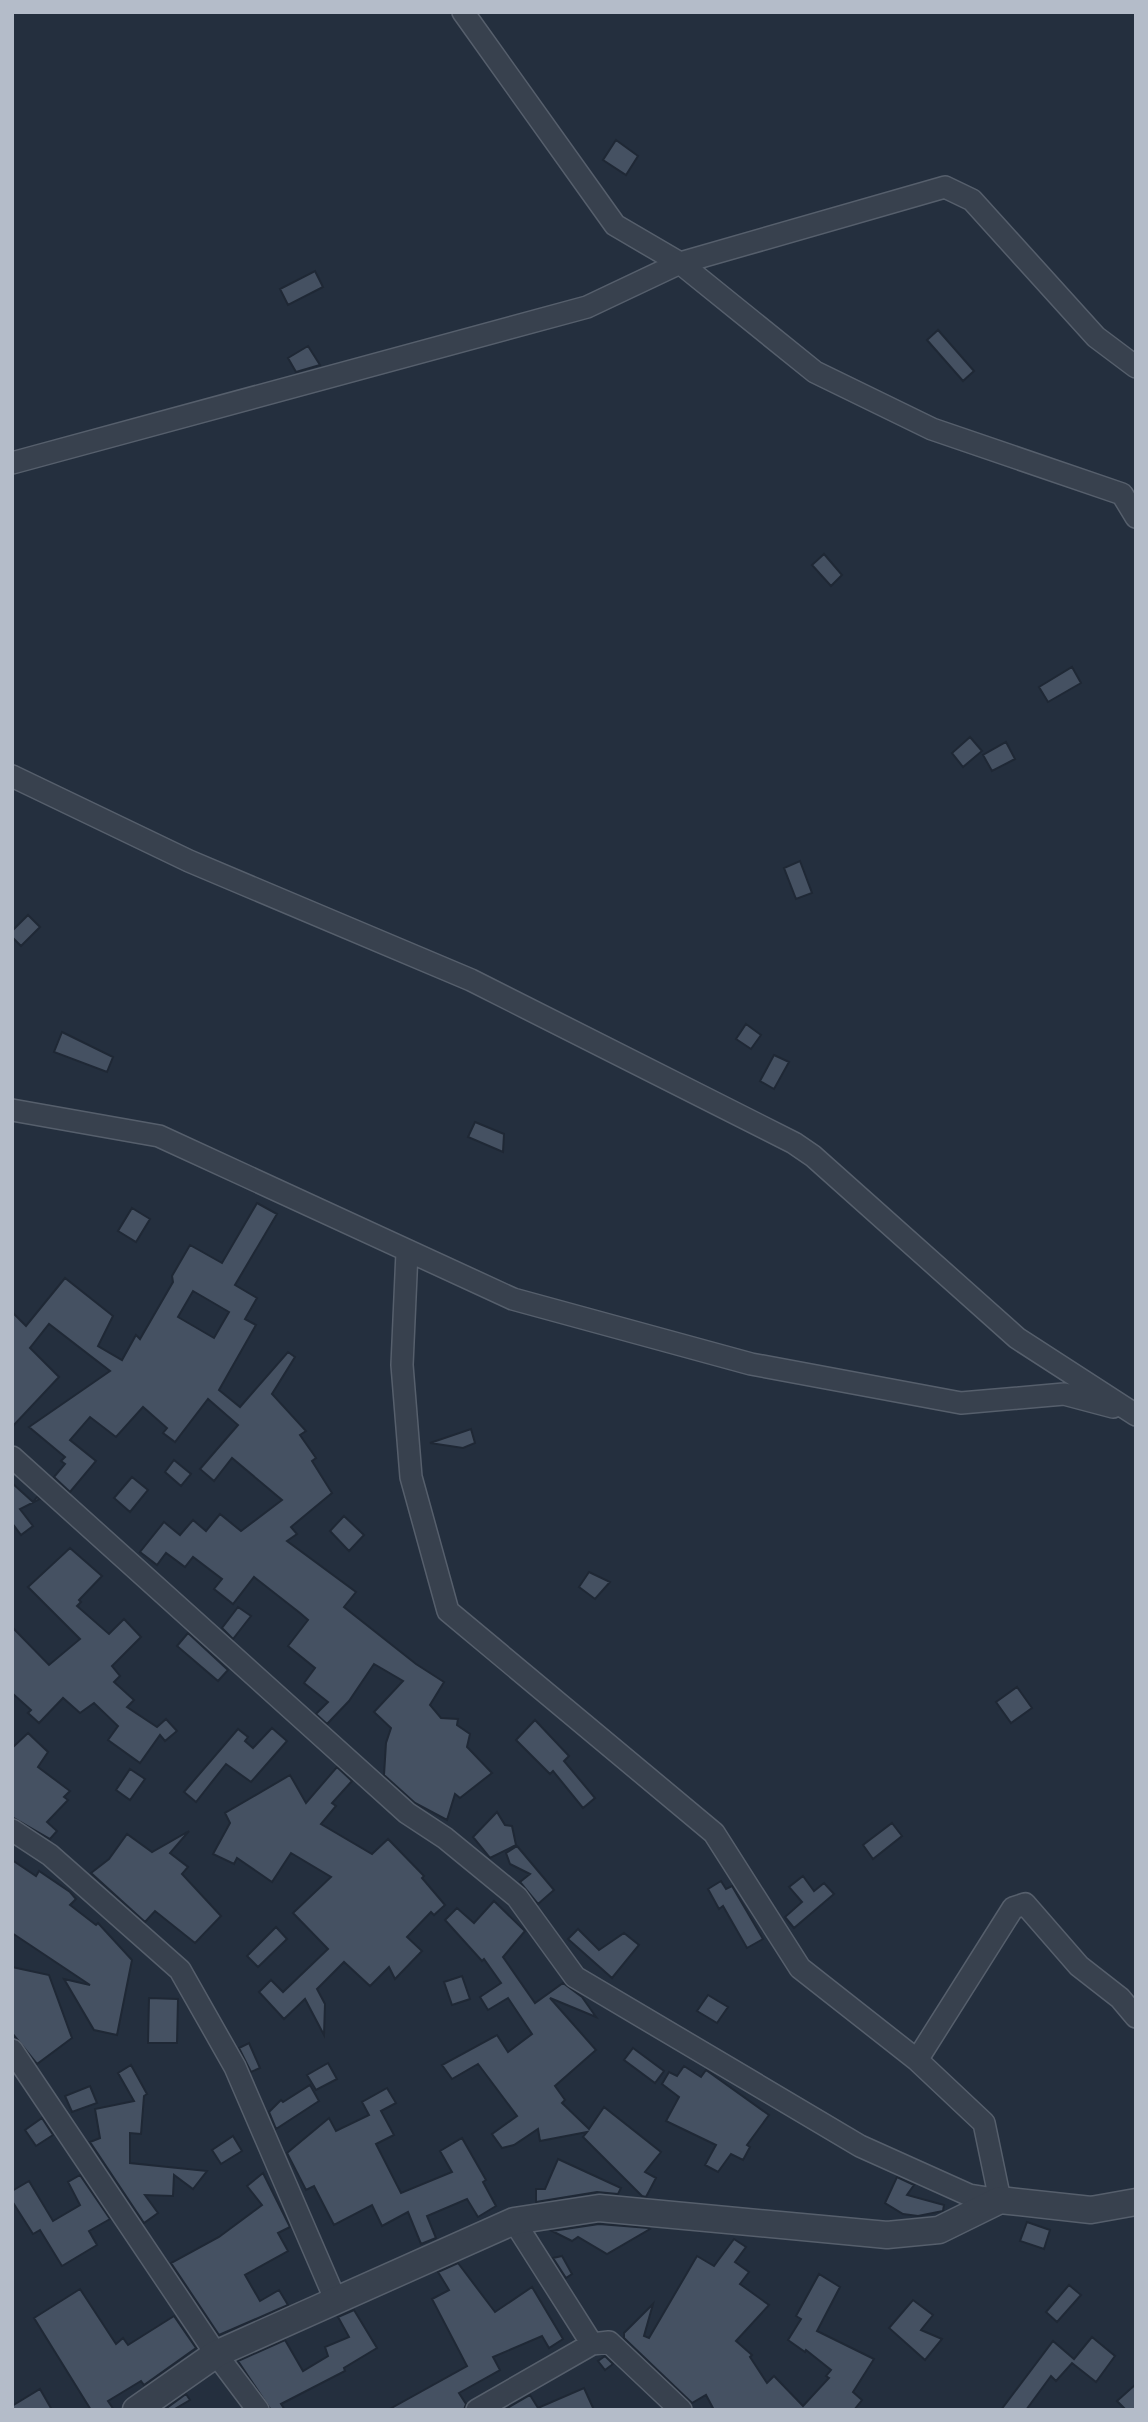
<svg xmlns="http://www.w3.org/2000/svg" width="1148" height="2422" viewBox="0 0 1148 2422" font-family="'Exo 2',sans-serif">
<rect width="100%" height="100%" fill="#242f3e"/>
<path fill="#455162" stroke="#1f2835" stroke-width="2" fill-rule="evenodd" d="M616,140L638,156L626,175L603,160Z
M315,271L323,287L288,305L280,289Z
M938,330L974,371L963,381L927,340Z
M308,346L320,365L296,372L288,358Z
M824,554L842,575L831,586L812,565Z
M1072,667L1081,683L1048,702L1039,687Z
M970,737L982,751L963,767L952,753Z
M1006,742L1015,759L992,771L983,755Z
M800,861L812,893L796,899L784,868Z
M28,915L40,927L21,946L12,937V931Z
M746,1024L761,1035L751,1049L736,1039Z
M62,1032L113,1057L107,1072L54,1052Z
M774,1055L789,1062L774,1089L760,1081Z
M475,1122L504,1134L503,1152L468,1137Z
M257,1203L277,1214L235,1285L257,1298L245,1319L256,1325L219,1390L240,1407L288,1352L295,1357L272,1394L306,1431L300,1435L316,1458L312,1461L332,1493L291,1527L297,1534L287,1541L356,1592L344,1607L416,1664L444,1682L430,1705L441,1718L458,1719L457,1725L470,1734L467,1747L492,1773L460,1798L455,1794L447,1820L415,1803L384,1775L386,1743L391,1728L374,1712L403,1681L374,1664L349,1701L327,1724L316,1714L328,1702L304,1683L315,1668L288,1646L308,1620L300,1613L254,1577L233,1604L214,1589L222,1579L193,1557L185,1567L166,1553L157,1565L140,1552L164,1522L180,1535L193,1520L206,1531L220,1514L241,1531L282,1500L232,1458L214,1481L200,1469L238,1425L208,1399L175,1442L163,1433L167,1428L143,1407L116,1437L90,1417L70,1440L96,1461L70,1492L54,1477L65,1464L61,1461L65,1457L29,1427L110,1371L49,1324L30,1348L59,1377L12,1427V1312L26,1326L65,1278L113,1316L98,1346L122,1360L136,1335L140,1339L173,1282L172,1276L190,1245L222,1263ZM193,1291L229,1312L214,1338L178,1317Z
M132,1208L150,1219L136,1242L118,1231Z
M471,1429L475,1443L463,1448L430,1443Z
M174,1460L191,1474L181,1486L165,1472Z
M132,1477L148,1490L130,1512L114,1498Z
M12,1483L33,1502L37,1497L40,1499L20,1509L33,1526L21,1535L12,1523Z
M344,1516L364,1535L349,1551L330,1531Z
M70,1548L102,1576L79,1600L81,1602L77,1606L109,1634L124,1619L141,1637L112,1666L120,1676L114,1682L134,1700L127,1707L157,1727L166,1719L177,1731L165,1741L160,1735L140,1763L108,1740L118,1726L94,1703L80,1713L63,1698L39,1723L28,1713L31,1710L12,1693V1627L49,1665L80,1639L28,1587Z
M589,1572L610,1582L595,1599L579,1587Z
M238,1607L251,1616L233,1639L222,1628Z
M188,1633L228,1670L218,1681L177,1646Z
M1017,1687L1032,1708L1011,1723L996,1702Z
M535,1720L569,1756L564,1761L595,1798L583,1808L553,1771L550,1774L516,1740Z
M272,1728L287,1741L251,1782L226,1764L196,1802L184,1792L238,1729L248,1737L245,1741L253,1748Z
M28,1733L48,1752L38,1767L70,1791L64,1797L68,1800L47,1822L57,1831L50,1839L12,1817V1748Z
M337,1767L352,1781L332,1803L336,1806L321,1824L372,1854L388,1839L424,1876L422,1878L445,1905L434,1915L431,1912L407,1937L422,1951L395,1979L389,1967L370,1986L344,1962L317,1989L325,2004L324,2035L305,1999L284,2019L259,1992L271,1980L283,1992L328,1949L293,1913L331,1877L291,1853L272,1882L237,1858L234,1864L213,1854L230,1823L225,1813L290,1775L306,1803Z
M130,1769L145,1779L130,1800L116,1790Z
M497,1812L505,1825L512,1826L516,1845L490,1858L473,1837Z
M892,1823L902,1836L873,1859L863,1845Z
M189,1831L170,1853L188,1867L182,1874L221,1916L195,1943L155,1911L145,1922L91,1873L109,1859L127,1834L152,1852Z
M517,1846L554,1890L538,1904L520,1882L530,1874L510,1864L506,1853Z
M12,1860L36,1876L39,1871L70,1892L76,1899L70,1905L96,1925L98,1923L132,1960L117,2035L94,2030L64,1979L90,1985L12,1933Z
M803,1876L814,1891L824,1883L834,1894L794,1928L785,1917L802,1902L789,1887Z
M721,1881L726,1889L732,1886L763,1939L747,1948L723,1906L719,1909L708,1889Z
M494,1901L525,1931L503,1957L535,2003L563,1983L582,1997L596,2017L550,1998L596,2050L555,2086L565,2100L562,2103L589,2129L604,2107L661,2152L645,2172L656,2178L646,2197L642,2196L583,2137L587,2132L540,2141L538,2129L514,2145L502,2148L492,2134L517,2116L478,2064L452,2079L442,2065L497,2035L508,2052L532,2034L508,1998L488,2010L480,1997L501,1983L484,1959L482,1961L445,1920L457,1908L474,1923Z
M276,1927L287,1939L258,1967L247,1956Z
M578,1929L599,1950L624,1933L639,1945L612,1978L568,1939Z
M12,1967L49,1975L72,2038L37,2064L12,2033Z
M462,1976L470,1999L452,2005L444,1982Z
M708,1995L728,2007L717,2023L697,2011Z
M149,1998L178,1999L177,2043H148Z
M249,2043L260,2068L251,2072L239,2048Z
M633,2048L664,2071L655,2083L624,2060Z
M328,2063L337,2079L316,2090L307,2075Z
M131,2065L147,2094L144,2096L141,2134L130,2133V2163L207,2171L193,2189L174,2175L173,2196L145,2195L158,2213L144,2223L90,2142L100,2138L95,2109L134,2101L118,2073Z
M684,2066L701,2077L706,2070L769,2115L747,2145L750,2147L743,2160L731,2154L718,2172L705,2165L716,2145L666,2121L679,2097L662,2084L669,2072L677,2076Z
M310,2085L319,2101L276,2129L269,2112L281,2100L283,2102Z
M90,2086L97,2103L72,2112L65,2096Z
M387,2088L396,2103L381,2111L394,2135L376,2144L401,2193L452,2172L440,2151L462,2138L486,2180L483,2182L496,2206L478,2217L467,2199L427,2216L436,2238L421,2244L408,2212L382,2226L372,2205L334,2225L314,2186L306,2190L287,2153L329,2118L336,2131L369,2115L362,2102Z
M42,2118L53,2135L36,2146L25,2130Z
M233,2136L242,2151L221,2164L212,2150Z
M558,2159L621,2188L618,2194L597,2192L536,2202V2189H545Z
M263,2173L290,2227L278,2233L288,2251L245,2275L260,2301L279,2290L288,2305L219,2335L171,2263L219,2237L262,2205L247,2186Z
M80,2175L110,2219L89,2231L97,2245L62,2266L40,2230L33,2234L12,2201V2191L29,2181L53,2221L80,2205L68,2182Z
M897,2177L914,2185L907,2195L944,2205L943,2211L918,2216L903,2214L885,2203Z
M1027,2222L1050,2230L1044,2249L1020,2241Z
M599,2224L649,2228L650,2229L607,2254L578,2237L572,2241L552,2231Z
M734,2239L746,2247L735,2262L749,2272L740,2284L769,2305L736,2341L752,2355L750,2357L767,2383L774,2376L803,2406L829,2378L826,2376L831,2370L806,2350L805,2352L788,2340L801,2319L796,2316L819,2274L840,2287L817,2331L874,2359L853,2392L862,2400L854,2410H714L706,2395L692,2403L624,2338V2333L653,2304L644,2336L649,2338L697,2256L714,2266Z
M562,2256L572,2274L566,2278L553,2258Z
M458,2263L495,2312L532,2287L563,2339L549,2348L542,2336L493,2357L500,2370L459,2393L466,2404L464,2410H388L467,2366L432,2299L449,2290L438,2272Z
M1069,2285L1081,2295L1057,2322L1046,2312Z
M80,2289L116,2344L123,2338L128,2345L174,2316L196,2348L144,2385L141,2381L108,2401L114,2410H91L34,2318Z
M913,2300L933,2315L921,2330L942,2339L925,2360L889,2328Z
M354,2310L377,2348L344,2368L345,2371L281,2404L285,2410H271L238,2361L285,2340L303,2371L328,2356L325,2347L349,2337L338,2317Z
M1092,2337L1115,2356L1096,2382L1072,2363L1056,2381L1051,2376L1026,2410H1001L1053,2341L1074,2359Z
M605,2356L613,2364L605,2370L598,2361Z
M1136,2384V2410H1126L1117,2401Z
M584,2388L594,2410H504L530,2395L538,2408Z
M40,2389L52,2410H12V2406Z
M186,2394L190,2400L173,2410H164Z"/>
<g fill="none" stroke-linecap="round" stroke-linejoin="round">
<g stroke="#565f6c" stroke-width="24">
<path id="minor" d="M463,12L615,225L680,263L815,372L932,429L1122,494L1136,517
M12,463L587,307L680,263L945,187L972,200L1096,337L1136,367
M12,776L189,861L471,980L794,1143L813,1156L1017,1338L1136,1415
M12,1110L159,1136L513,1299L751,1364L961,1403L1064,1394L1113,1407
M12,1457L407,1813L445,1838L517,1897L575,1977L860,2146L969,2195L1000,2200L984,2123L917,2060L800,1968L714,1833L448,1611L411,1477L402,1365L407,1252
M12,1830L50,1855L180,1970L235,2067L336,2301
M12,2050L216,2354L258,2410
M917,2060L1013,1908L1025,1904L1079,1966L1120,1998L1136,2017
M514,2221L592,2344
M477,2410L592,2344L609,2342L681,2410"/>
</g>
<g stroke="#565f6c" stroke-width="29">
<path id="tertiary" d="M136,2410L216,2354L514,2221L599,2208L887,2235L939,2230L1000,2200L1091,2210L1136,2202"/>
</g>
<use href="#minor" stroke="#38414e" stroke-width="21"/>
<use href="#tertiary" stroke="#38414e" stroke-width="26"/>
</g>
<rect width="1148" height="2422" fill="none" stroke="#b4bcc9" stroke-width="28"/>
</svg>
